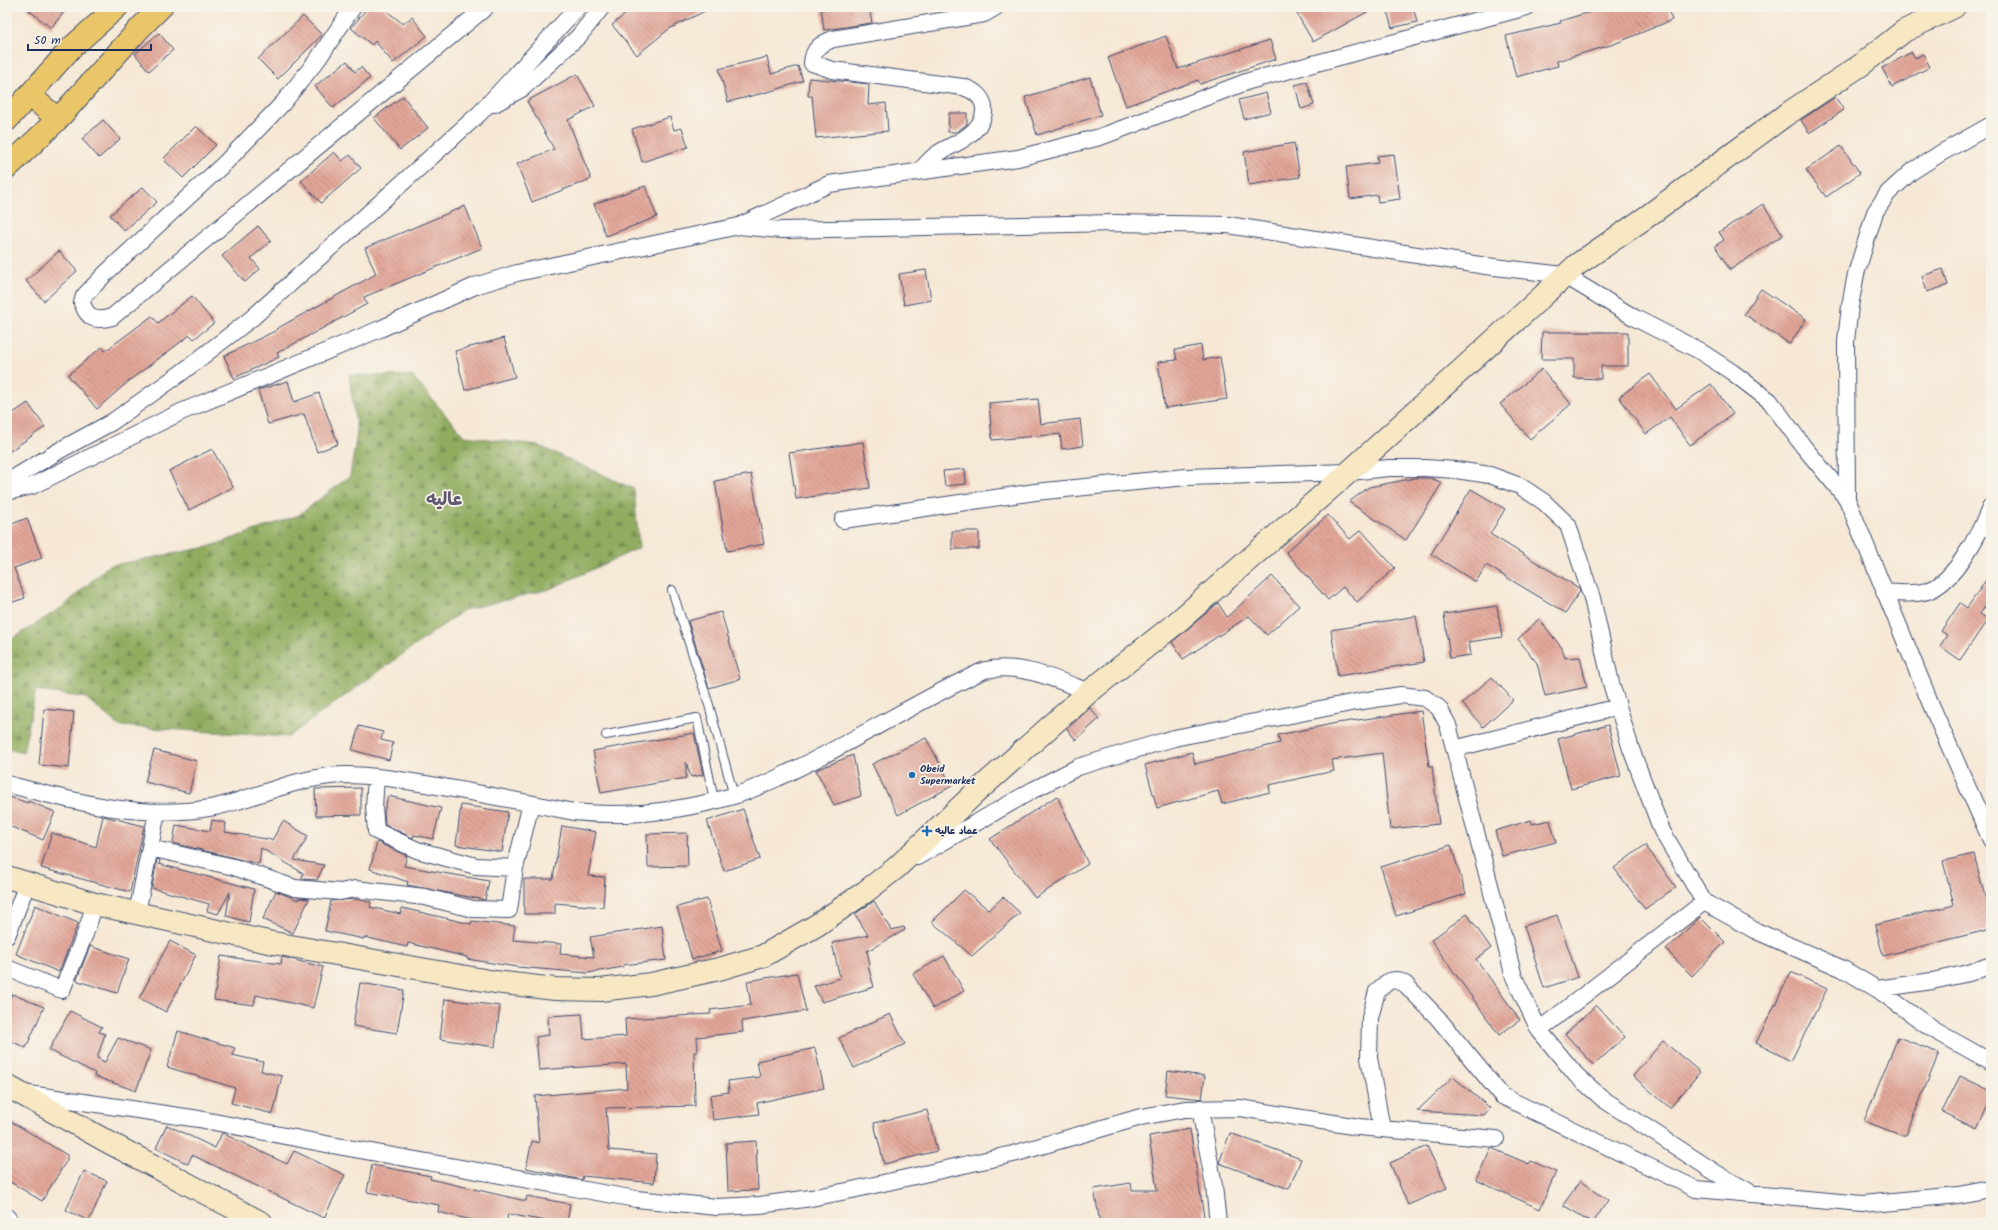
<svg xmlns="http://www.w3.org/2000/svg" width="1998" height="1230" viewBox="0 0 1998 1230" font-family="Kalam,'Playpen Sans Arabic',sans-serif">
<defs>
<pattern id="forest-firs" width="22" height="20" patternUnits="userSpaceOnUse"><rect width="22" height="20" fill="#90ac5f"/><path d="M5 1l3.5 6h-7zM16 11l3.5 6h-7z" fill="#758c52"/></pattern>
<pattern id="building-back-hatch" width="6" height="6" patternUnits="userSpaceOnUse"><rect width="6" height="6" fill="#e2a698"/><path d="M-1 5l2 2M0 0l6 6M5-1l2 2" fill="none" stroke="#b6887f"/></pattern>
</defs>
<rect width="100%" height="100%" fill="#f7f3e8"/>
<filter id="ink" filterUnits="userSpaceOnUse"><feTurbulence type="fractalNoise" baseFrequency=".025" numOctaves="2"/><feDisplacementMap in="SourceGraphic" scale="8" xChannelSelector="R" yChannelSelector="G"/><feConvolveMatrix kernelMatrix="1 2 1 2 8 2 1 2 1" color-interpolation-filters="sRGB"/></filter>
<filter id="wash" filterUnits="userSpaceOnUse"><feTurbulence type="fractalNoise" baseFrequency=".012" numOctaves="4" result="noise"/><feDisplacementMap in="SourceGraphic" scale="16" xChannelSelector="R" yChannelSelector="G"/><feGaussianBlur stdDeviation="0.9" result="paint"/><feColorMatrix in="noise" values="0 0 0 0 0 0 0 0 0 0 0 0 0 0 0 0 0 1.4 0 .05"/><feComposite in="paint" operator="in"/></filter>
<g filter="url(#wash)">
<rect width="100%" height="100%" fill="#f6e8d5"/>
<path fill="url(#forest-firs)" stroke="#566e5e" d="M349,375L412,376L464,436L537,445L634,489L639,548L550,589L464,610L288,737L119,726L86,698L36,690L23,753L7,749V642L64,606L108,566L208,547L299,515L350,476L357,433Z"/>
<g id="blocks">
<path fill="url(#building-back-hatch)" d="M25,7H68L51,28Z
M368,7H382L403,24L412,17L427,36L393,63L375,41L372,45L351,28Z
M634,7H713L669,29L637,55L612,25Z
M821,7H869L872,23L824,30Z
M1306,7H1376L1313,42L1296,12Z
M1386,7H1413L1417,22L1392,28Z
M1606,7H1667L1672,20L1614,44L1557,61L1558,66L1516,77L1506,36L1561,23L1560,21Z
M303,16L322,35L278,79L258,59Z
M159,33L173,50L149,71L135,54Z
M1166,36L1178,69L1270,40L1276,59L1200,84L1198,80L1126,106L1108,58Z
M1912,52L1915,58L1923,54L1930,67L1892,87L1882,68Z
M767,57L771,74L798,66L803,81L775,90L728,102L719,69Z
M347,61L355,72L361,67L370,78L333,108L315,86Z
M577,74L595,106L568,120L591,179L532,202L517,164L554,149L527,101Z
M1090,77L1101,115L1037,135L1025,97Z
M809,78L869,84L868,105L886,103L888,131L816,138L812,96H808Z
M1307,82L1314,105L1301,109L1295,85Z
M1266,93L1271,112L1244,119L1239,100Z
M403,96L428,128L400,150L374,118Z
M1835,97L1844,110L1809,133L1801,120Z
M949,113H967V124L957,132H948Z
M670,117L674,130L682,128L688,147L642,162L632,129Z
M103,120L120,139L99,158L82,139Z
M196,126L216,145L183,178L163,159Z
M1294,143L1300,177L1249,185L1244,152Z
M1841,146L1860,173L1826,197L1806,170Z
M334,152L342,161L350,155L361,168L321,203L301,181Z
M1394,154L1400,199L1378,202L1377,195L1350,199L1346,167L1378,163L1377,156Z
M645,186L657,217L606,236L594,204Z
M143,187L157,202L124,231L110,215Z
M1763,204L1783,235L1730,270L1715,246L1724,240L1719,232Z
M465,206L482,248L364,297L367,304L277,353L279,357L234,378L224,356L277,330L276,329L376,274L365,248Z
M258,226L271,241L251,258L260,269L245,282L222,256Z
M59,251L77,271L44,301L26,281Z
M1943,269L1948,285L1927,292L1922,276Z
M926,270L931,300L904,305L899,274Z
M1761,289L1806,319L1790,344L1744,314Z
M192,296L214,323L194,339L190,335L130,380L97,409L68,375L102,347L105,351L152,316L158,323Z
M1542,332H1628V366H1601V379L1574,378V359H1541Z
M504,338L515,377L465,390L455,351Z
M1201,345L1203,360L1220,357L1227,399L1165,408L1158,362L1177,360L1175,350Z
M1542,369L1571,404L1530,439L1500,404Z
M1650,374L1676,409L1711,384L1733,414L1690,445L1670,417L1646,434L1619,397Z
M288,381L294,402L319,393L338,444L317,452L304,414L268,424L258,390Z
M1038,399L1041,424L1080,419L1083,446L1062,449L1060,434L992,440L989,403Z
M28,403L45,427L7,453V417Z
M863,442L870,488L796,499L789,453Z
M212,449L233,487L189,510L169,471Z
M965,469L966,484L945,486L943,471Z
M751,474L764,544L727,551L715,481Z
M1415,478H1431L1442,483L1406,540L1349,502L1369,487Z
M1471,489L1505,509L1490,534L1579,588L1580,591L1566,613L1486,565L1476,582L1431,554Z
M1328,515L1350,539L1361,530L1395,568L1357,602L1343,587L1328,600L1286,552Z
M27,518L42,558L14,568L25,598L7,604V526Z
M952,531H979V549H952Z
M1991,573V598L1980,614L1988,619L1960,660L1940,646L1947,635L1941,631L1960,603L1967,608Z
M1272,576L1299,606L1267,635L1249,616L1183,659L1172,642L1218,603L1227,617Z
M1497,606L1502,637L1469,642L1471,655L1450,658L1444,614Z
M721,612L740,679L709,688L688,621Z
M1416,616L1424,662L1338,676L1331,630Z
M1539,619L1562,648L1565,658L1580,657L1587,687L1545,696L1537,663L1518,639Z
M1492,677L1513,700L1483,727L1462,703Z
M1090,708L1099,719L1076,740L1067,729Z
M44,709L74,712L69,768L39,765Z
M1421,711L1429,766H1432L1439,824L1390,829L1382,753L1332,760L1334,771L1269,785L1270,792L1222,804L1218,791L1157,808L1145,765L1192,752L1195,764L1280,743L1278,735L1337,723Z
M1608,725L1621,776L1571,789L1558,739Z
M359,726L383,732L381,740L393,743L389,760L352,750Z
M694,733L703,775L691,777L686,762V778L601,793L593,751Z
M926,738L952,786L898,815L872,764Z
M154,750L197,761L189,793L145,782Z
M853,755L861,796L834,805L816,770Z
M361,788V815L316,816L315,789Z
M7,796L28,803V801L55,812L43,840L7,825Z
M388,796L441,808L433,839L414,835L413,838L385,825L384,812Z
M1057,796L1088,864L1035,898L990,839Z
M461,805L508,812L502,852L456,845Z
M743,809L760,859L724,871L707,821Z
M103,816L144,826L130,892L41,868L52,833L96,847Z
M212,820L226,823L225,832L272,840L283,821L308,836L294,860L324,865L317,880L302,879L303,873L261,848L259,864L173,843L176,825L210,831Z
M1531,820L1532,824L1550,820L1556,842L1502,856L1495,831Z
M562,826L596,832L588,876L605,877L603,907L555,903V914H524V879H553Z
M687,833L688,866L648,867L647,834Z
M377,842L407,856L404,866L489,881L485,900L407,885L408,882L370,869Z
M1451,845L1466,894L1396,916L1381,867Z
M1645,845L1676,887L1645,909L1614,868Z
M1974,854L1991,920V929L1883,956L1875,925L1954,905L1943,861Z
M157,859L160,860L159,864L254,889L249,922L226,916L230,892L218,914L207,911L209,904L152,888Z
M964,890L989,910L1003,897L1020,913L972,956L932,922Z
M276,891L298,900L299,898L309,899L293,933L263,919Z
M354,899L371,902L370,907L400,914L402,908L471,924L472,921L515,926L513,940L561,944L560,954L594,957L590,937L662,926L666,960L623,965V967L588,973L517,967L467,959V957L408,943L407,947L364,937V939L325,931L331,901Z
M707,899L722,951L692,959L677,907Z
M874,901L891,930L904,927L905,930L867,951L870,965L868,966L874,987L822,1002L814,986L840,978L832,943L868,935L855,914Z
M35,905L78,923L59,972L16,954Z
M1467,914L1491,948L1476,959L1520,1020L1499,1035L1431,940Z
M1557,915L1578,977L1544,988L1524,926Z
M1700,917L1725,942L1692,976L1666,950Z
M170,941L196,955L166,1012L139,998Z
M90,946L129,959L117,993L78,981L77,979Z
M221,956L281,964L282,957L323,967L313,1008L256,995L254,1005L214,1000Z
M944,956L964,991L933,1009L913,974Z
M1791,972L1827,989L1791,1061L1756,1043Z
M797,973L806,1011L742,1021L743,1032L697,1037L698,1052H694L695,1106L606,1108L609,1150L656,1154L654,1183L583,1176L582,1180L526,1168L532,1141L539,1143L535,1096L627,1088L626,1064L539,1070L536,1037L549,1035L548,1016L582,1014L584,1039L626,1036L625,1019L711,1014L710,1010L751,1005L747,981Z
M360,983L404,990L397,1033L353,1026Z
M12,994L44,1007L26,1048L7,1039V1005Z
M445,999L500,1006L495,1047L440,1039Z
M1596,1005L1625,1037L1594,1065L1565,1034Z
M70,1011L102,1027L99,1032L105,1034L97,1058L105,1062L118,1038L151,1050L136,1091L94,1076L95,1073L49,1050Z
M890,1014L905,1044L854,1068L839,1038Z
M178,1031L235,1048L232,1055L263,1062L261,1071L282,1076L273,1114L231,1103L235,1088L167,1067Z
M1898,1037L1939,1053L1906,1135H1901L1864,1121Z
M1663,1041L1700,1072L1670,1108L1633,1076Z
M815,1048L824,1088L757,1103L759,1114L713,1120L710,1095L729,1092L728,1081L760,1077L757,1061Z
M1168,1071L1205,1076L1202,1099L1165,1095Z
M1960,1076L1991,1091V1099L1977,1129L1942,1112Z
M1453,1077L1490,1108L1484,1115L1417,1111Z
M927,1110L937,1151L884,1164L874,1123Z
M7,1119L67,1155V1160L42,1201L7,1180Z
M167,1125L215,1148L222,1133L224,1134L287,1164L294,1151L345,1175L324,1218L192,1155L188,1164L156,1148Z
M1190,1129L1205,1223H1100L1094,1189L1131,1183L1132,1190H1157L1149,1136Z
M1230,1133L1301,1159L1289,1189L1219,1163Z
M756,1141L758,1190L728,1191L726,1143Z
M1427,1146L1447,1188L1408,1205L1390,1163Z
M1491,1148L1529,1164L1531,1161L1556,1172L1540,1209L1476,1180Z
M372,1165L431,1176L430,1179L526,1201L527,1196L570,1204L567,1223H556L508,1214L506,1223H484L438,1212L439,1205L367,1192Z
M84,1171L107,1181L89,1221L66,1210Z
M1580,1181L1608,1200L1593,1223L1563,1205Z"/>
</g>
</g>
<g filter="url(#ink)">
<use href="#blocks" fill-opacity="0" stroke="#3c4b70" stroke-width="1"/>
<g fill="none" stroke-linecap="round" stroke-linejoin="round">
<g stroke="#3c4b70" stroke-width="10">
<path id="service" d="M672,590L709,705L734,796
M606,735L697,718L714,800"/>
</g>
<g stroke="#3c4b70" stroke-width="18">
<path id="minor" d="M353,7L318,59L283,103L226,162L107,272L84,296L82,303C88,319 95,322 112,317L486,7
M494,104L523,88L579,36L602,7
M920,171C925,165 931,158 937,154C947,147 960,143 969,135C990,119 990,95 963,87L832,70L812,63C813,49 820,44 833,39L984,14L996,7
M739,226L781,230L1114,223L1228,225L1486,266L1564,275L1635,318L1698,350L1732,372L1770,401L1803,446L1847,499L1932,707L1991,840
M7,482L62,449L112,422L181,373L252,318L480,113L578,7
M7,492L32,486L181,412L380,329L475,286L517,273L739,226L829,184L1018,158L1100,137L1249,81L1527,7
M1847,499L1846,341L1850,306L1856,274L1875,212L1888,193L1911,172L1941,153L1991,125
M843,520L1035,492L1186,477L1349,472L1389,468H1425L1456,470L1490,475L1520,486L1544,502L1568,525L1592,598L1611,683L1631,749L1662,831L1704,902L1754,930L1843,969L1877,989L1932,981L1969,973L1991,965
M1884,592C1898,593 1913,595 1927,591C1955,583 1981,530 1991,506
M1454,749L1618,707
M376,777L374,807L376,831L417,850L476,866L515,868L531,804
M7,784C76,802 144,821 215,807C259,797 299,776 344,775C376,775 407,781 437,786C483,794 529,803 574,812C628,818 681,811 733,796C754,790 775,779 794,770C859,739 920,699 985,670C1022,663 1055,679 1089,692
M150,848L234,867L295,888L340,892L355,889L425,897L473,909L509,910L515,868
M917,857L1033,790L1078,767L1174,738L1356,702L1401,695L1425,698L1439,708L1448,725L1514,977L1539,1030L1704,902
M137,913L157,812
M7,936L27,884
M7,968L62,990L85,934L95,904
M1877,989L1934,1030L1991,1062
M1539,1030L1576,1075L1603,1099L1716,1173L1748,1191
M29,1094L199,1119L326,1144L636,1199L717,1207L760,1205L811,1198L852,1190L1013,1154L1141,1117L1185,1109L1240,1108L1359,1127L1496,1139
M1200,1108L1214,1186L1218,1223
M1382,1129L1369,1058L1370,1018L1377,991L1389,981L1397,980L1405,984L1437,1017L1502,1096L1696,1189L1862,1204L1958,1195L1991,1189
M7,1217L11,1223"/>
</g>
<g stroke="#3c4b70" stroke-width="24">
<path id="secondary" d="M7,877L95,904L268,942L495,982L555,989L600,990L651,984L719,969L763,956L817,925L865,892L896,868L973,795L1089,692L1175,624L1349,472L1578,264L1645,218L1784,116L1861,65L1904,31L1954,7
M7,1086L110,1143L262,1223"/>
</g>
<g stroke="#3c4b70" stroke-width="24">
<path id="primary" d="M29,95L58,119
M7,120L71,48L117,7
M7,168L58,119L140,28L161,7"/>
</g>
<use href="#service" stroke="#fff" stroke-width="8"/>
<use href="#minor" stroke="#fff" stroke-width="16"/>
<use href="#secondary" stroke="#f7e8c3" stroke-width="22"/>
<use href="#primary" stroke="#ebc669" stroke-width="22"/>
</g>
</g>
<g fill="#1f6fb2" stroke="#f7f3e8" stroke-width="1.5">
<circle cx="912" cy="775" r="4"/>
<path d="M925 825h4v4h4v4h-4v4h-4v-4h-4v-4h4z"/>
</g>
<g text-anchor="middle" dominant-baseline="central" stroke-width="3.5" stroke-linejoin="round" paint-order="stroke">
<g font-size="10" font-weight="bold" fill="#1b2f5e" stroke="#f7f3e8" text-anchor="start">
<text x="920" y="769">Obeid<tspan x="920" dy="12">Supermarket</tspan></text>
<text x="935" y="831">عماد عاليه</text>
</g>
<g font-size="18" font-weight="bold" fill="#615972" stroke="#f7f3e8">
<text x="444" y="500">عاليه</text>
</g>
</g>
<rect width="1998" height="1230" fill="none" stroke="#f7f3e8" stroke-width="24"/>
<path d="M28 44v6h123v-6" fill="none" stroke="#1b2f5e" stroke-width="2"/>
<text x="34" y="44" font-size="12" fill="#1b2f5e" stroke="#f7f3e8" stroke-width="3" paint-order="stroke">50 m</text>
</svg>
